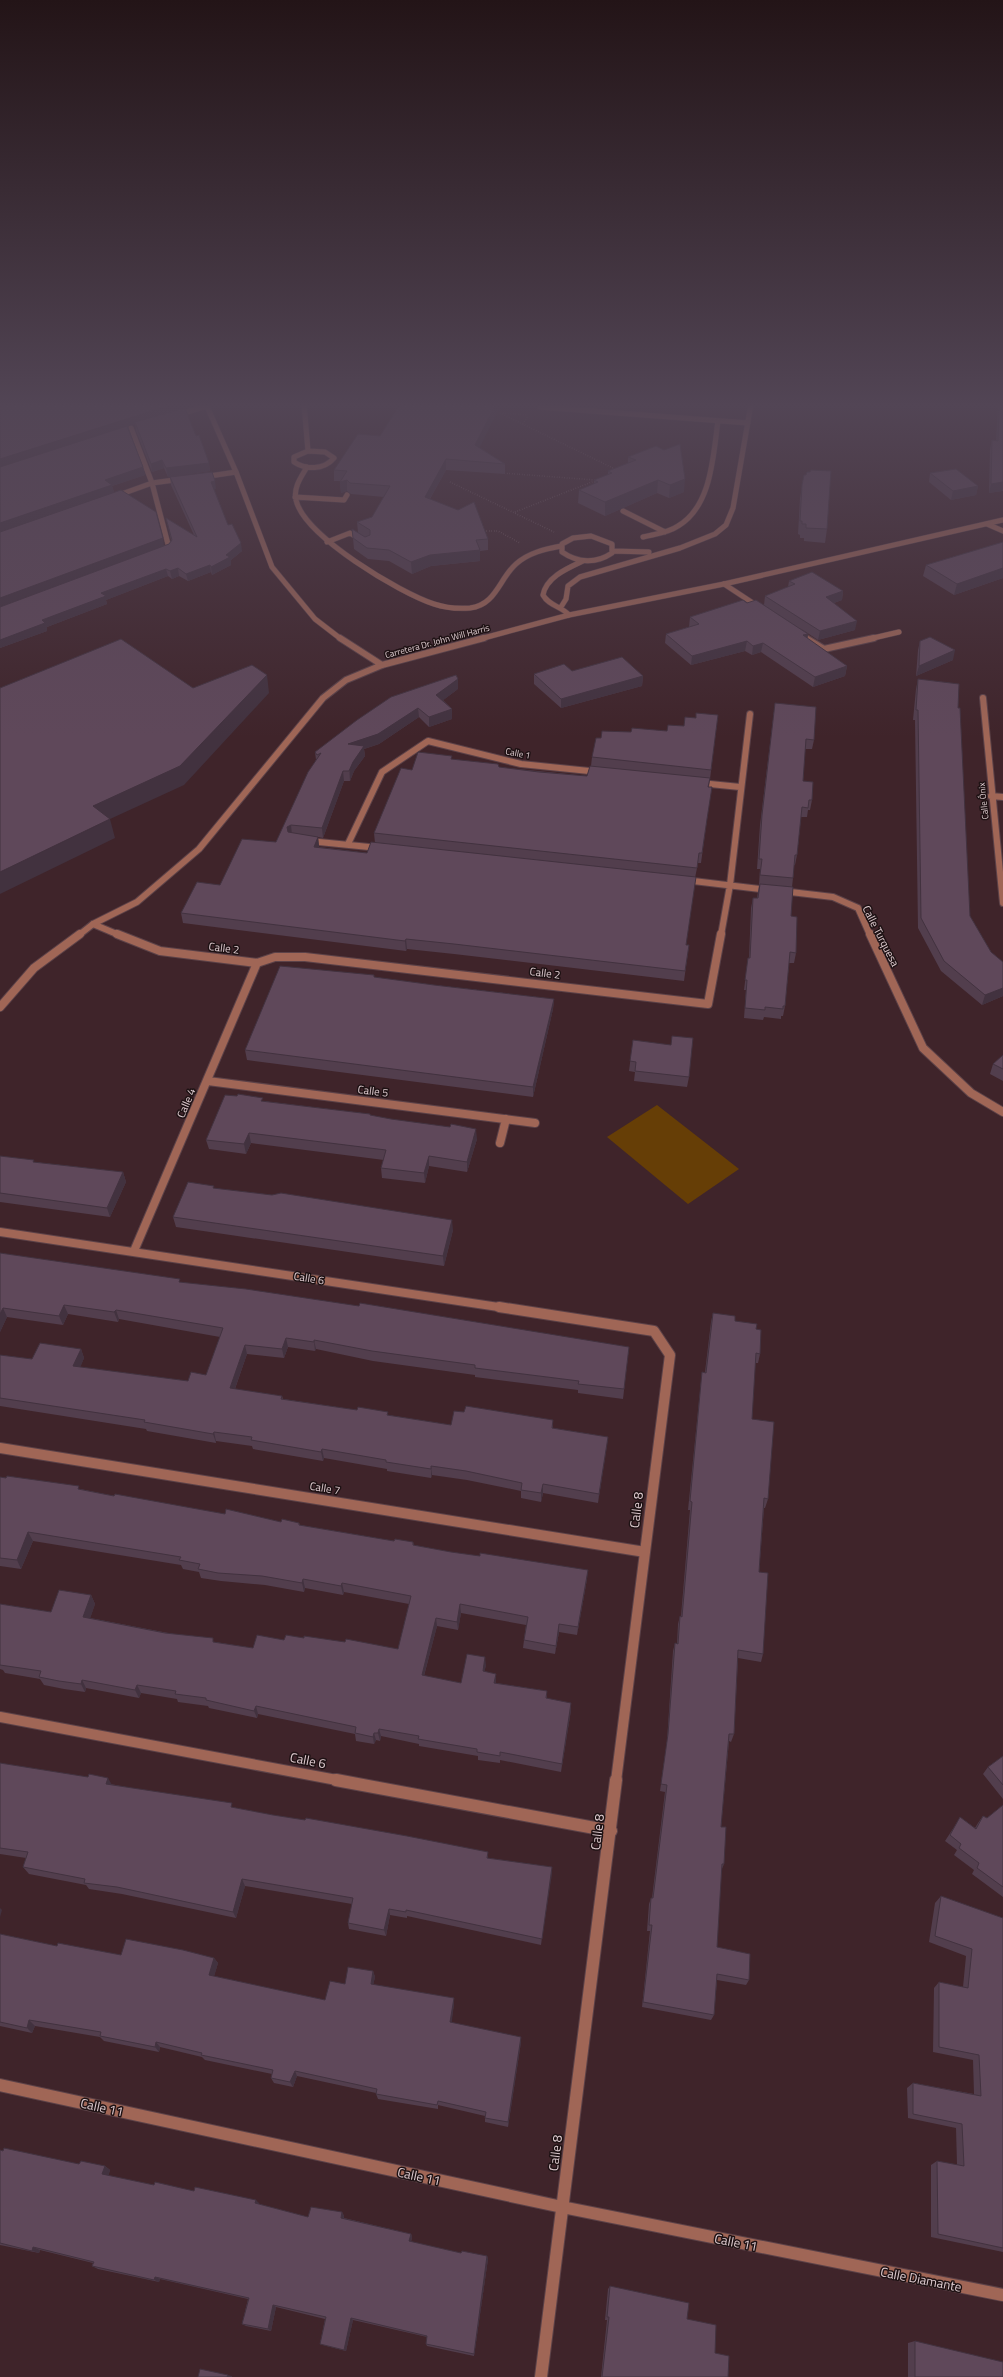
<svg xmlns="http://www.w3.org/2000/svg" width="1003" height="2377" viewBox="0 0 1003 2377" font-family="'Titillium Web',sans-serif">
<rect width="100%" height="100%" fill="#3f242a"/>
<path fill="#663e06" d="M657,1105L739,1169L688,1204L607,1137Z"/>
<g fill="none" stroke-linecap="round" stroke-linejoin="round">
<g stroke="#5c4248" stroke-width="6">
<path id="service" d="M304,404L308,451
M540,407L748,423
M308,451L325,452L334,458C324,470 306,470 294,462V457Z
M307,467C301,477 293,488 296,500C304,536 400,593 434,604C446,608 457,609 470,608C496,605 499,579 516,564C528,553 545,549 561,546
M295,497L344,500L347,495
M623,511L665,532
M591,536L612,544V553C596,564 578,563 562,552V544L573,538Z
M643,537C655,534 668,533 678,526C712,506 713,455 718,421
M327,542L350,533L361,540
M613,551L649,552
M561,607L566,599L568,586L580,577L680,548L715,534L726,525L733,508L751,404
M569,615C561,606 549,606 543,595C546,577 568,568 583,561"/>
</g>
<g stroke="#5c4248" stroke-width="6">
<path id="minor-far4" d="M177,415L207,406
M131,428L152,483L169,548L162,551
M203,477L236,472
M116,496L152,483L182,479
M987,524L1003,531
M724,584L759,607
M798,633L807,639
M869,639L899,632"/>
</g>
<g stroke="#5c4248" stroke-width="8">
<path id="minor-far3" d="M806,638L824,649L874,638
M983,698L1003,903
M700,783L740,787
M991,796L1003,797
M309,841L379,848
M348,844L382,772L428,741L521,764L599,772
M685,880L769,890
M782,891L833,897L858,908L870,935
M93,924L119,935
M721,935L730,885L750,714"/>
</g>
<g stroke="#5c4248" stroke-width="10">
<path id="minor-far2" d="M117,934L160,951L257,963L275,957H305L708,1004L721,934
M870,934L923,1048L971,1093L1003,1112
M208,1081L535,1123
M500,1143L506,1119
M0,1232L505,1308
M134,1251L257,963"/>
</g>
<g stroke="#5c4248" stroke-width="12">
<path id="minor-far1" d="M499,1307L654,1331L670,1355L616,1781
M0,1448L645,1552
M0,1717L342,1781"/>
</g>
<g stroke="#5c4248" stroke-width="14">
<path id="minor" d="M336,1780L611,1831
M0,2085L562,2207L1003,2295
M541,2377L616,1780"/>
</g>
<g stroke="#5c4248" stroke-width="6">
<path id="tertiary-far2" d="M206,404L236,472L272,567L315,619L341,639
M480,639L569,615L724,584L1003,520"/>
</g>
<g stroke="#5c4248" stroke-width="8">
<path id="tertiary-far1" d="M340,638L382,665
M79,935L93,924L137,902L199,849L323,698L346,680L382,665L484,638"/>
</g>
<g stroke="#5c4248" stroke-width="10">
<path id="tertiary" d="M0,1007L34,968L80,934"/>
</g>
<path stroke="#836b71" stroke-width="1.5" stroke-dasharray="0.5 2" stroke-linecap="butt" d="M500,413L617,470
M503,413L527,415
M523,424L528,416
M502,473L595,480
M450,482L554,532
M515,512L597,480
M484,531H498L520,543"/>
<use href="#service" stroke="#a06656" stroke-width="5"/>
<use href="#minor-far4" stroke="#a06656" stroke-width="5"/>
<use href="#minor-far3" stroke="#a06656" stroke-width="6"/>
<use href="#minor-far2" stroke="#a06656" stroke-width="8"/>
<use href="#minor-far1" stroke="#a06656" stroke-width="10"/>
<use href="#minor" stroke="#a06656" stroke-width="12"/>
<use href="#tertiary-far2" stroke="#a06656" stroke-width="5"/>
<use href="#tertiary-far1" stroke="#a06656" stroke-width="6"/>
<use href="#tertiary" stroke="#a06656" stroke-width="8"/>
</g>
<path fill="#523e4d" d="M369,404H501L479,447L505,464V474L446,470L430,499L488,539V550L480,551V561L431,566L412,574L389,561L368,559L354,549L353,538L358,532L357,522L372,517L384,497L351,494L347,491L341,493L340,481H334V470L380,436L398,407Z
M998,404H1003V491H1002L989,493L990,449L992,440L996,441Z
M184,408L196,436L209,463L210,471L168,477L164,468L152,472L136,431L135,424L128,426L143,467L145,475L112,486L114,492L0,532L46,452Z
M656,446L684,492L669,498L657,493L605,516L578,503L579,490L594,484V480L608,475V471L628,463V457Z
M930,473L978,486L976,495L951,500L929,482Z
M804,475L827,529L825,543L804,541V538H800V535L798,534L800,498Z
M170,477L216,489H214L228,525L242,551L231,560V565L212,575L211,572L188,581L179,576L172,579L168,576L106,600L107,604L47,627V631L0,648V532L164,546L48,589L169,544L171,540L166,518L194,535L171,485Z
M1003,542V578L954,595L923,576L926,565Z
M789,581L843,591L842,600L834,603L855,630L818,640L800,628L808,634L807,639L847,666L845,676L813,687L761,652L752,655L745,651L691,665L665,643L666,634L689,627L690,617L747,603L764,605L765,596L788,587Z
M920,641L953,660L916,676L918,650Z
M572,671L643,676L642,686L561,708L534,684V674Z
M918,679L958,708L970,916L991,952L1003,962V996L982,1005L941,971L918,928L915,720H913L916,689Z
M458,689L443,700L452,709V719L429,727L419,717L379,744L364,749L365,756L354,771L350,781H344L323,838L318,837L319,847L367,853L375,843L374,833L412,770L452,759L499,767L587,776L591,766L592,757L601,738L631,732L667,731L684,726L696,718L718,715L709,787L710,797L701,863H698L695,878L686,945H689L684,981L454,954L407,949L406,951L183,923L181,913L220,885L276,842L316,760L315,752Z
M775,703L814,740L812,749H805L803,781L812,800L810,810H808L807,817H801L797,855L795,865H794L793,878L792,887L791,916L796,953L794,963H789L785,1006L783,1016H781V1019L764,1017L763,1020L744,1018L746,990H744L748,958H749L751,908L753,898H757L759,885L760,869H757L760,825Z
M374,975V977L434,985L554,999L553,1009L533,1097L247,1060L245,1050Z
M633,1040L689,1077L687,1087L634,1081L635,1072L629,1071Z
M1003,1055V1081L990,1074L993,1064Z
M263,1101L370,1114L371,1116L477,1139L467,1172L429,1166L425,1183L382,1178L381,1168L384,1160L251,1143L246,1154L209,1149L206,1140Z
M0,1156L34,1162L123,1172L126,1182L110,1217L0,1202Z
M214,1188L453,1230L444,1266L176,1227L173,1217Z
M0,1253L180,1282L629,1347L623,1399L578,1393V1390L475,1377V1375L373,1361L316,1349L315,1351L288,1347L284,1358L247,1354L235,1389L282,1396L283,1399L357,1410L388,1412V1415L451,1425L464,1412L553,1420V1428L608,1437L598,1503L543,1493L541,1502L521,1498V1491L467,1480L432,1475L431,1478L387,1471V1469L324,1458L323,1461L253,1449L252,1446L216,1441V1443L147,1431L146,1429L0,1406V1355L32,1359L81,1349L84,1358L80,1367L188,1381L206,1375L220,1337L119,1319L118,1322L68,1314L63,1325L7,1317L0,1332Z
M713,1313L756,1329L760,1354L758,1363H755L752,1419L768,1499L765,1508H764L759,1572L763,1654L761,1662L738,1658L734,1734L731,1742L729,1741L721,1827L724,1864L721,1871L717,1947L749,1980L746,1985L717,1980L714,2015L711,2020L642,2007L650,1931H647L649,1904L651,1898H652L665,1792L660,1791L667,1741L673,1651L675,1643L677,1644L678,1624L680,1616H681L690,1510H688L701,1381L702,1372H705L711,1322Z
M0,1477L80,1489L114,1496L225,1514L281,1522L299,1523L300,1525L394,1541L413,1542L414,1545L587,1579L577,1635L559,1632L555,1654L523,1648L524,1640L526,1625L461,1613L458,1630L437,1626L424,1676L461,1683L486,1665L484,1672L496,1674V1683L547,1691V1698L571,1710L561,1772L500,1760V1763L478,1760V1756L419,1746V1744L381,1736L380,1741L376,1740L374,1744L356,1741L355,1734L258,1714L257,1718L209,1708L208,1706L178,1702L177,1699L141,1693L139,1698L86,1688L85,1692L64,1689L44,1685L40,1679L5,1673L3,1670L0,1669V1604L51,1612L91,1595L95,1604L90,1618L215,1642L253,1648L284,1640L304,1638L398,1649L409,1604L344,1592L343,1595L305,1588L304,1592L265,1585L221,1581L201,1578L199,1572L183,1569L181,1565L33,1541L21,1569L0,1566Z
M1003,1756V1799L983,1774L988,1767Z
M0,1763L273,1815L488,1852V1858L552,1867L541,1945L407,1916V1918L390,1915L386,1936L349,1929L348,1923L352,1904L245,1886L236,1918L122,1894L89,1889L86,1885L29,1874L23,1867L26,1858L0,1854Z
M1003,1805V1897L972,1874L974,1870L954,1855L957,1850L945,1841L956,1824L960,1817L975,1828L978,1823L983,1816L987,1818Z
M941,1896L1003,1918V2252L931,2237V2165L937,2161L957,2165L956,2128L908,2118L907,2088L913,2083L974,2094L973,2060L933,2052L934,1988L939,1982L963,1987L966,1956L929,1942L935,1903Z
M0,1934L57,1946L121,1955L214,1958L218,1963L214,1976L325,2000L345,1984L373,1971L375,1977L373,1985L454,1998V2004L451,2023L521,2042L508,2127L485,2122V2116L438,2105V2109L378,2099L376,2094V2093L297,2076L293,2087L274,2083L271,2078L272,2074L205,2060L202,2057L160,2047L159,2052L104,2041L100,2037L35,2026L32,2033L0,2026Z
M0,2150L79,2164L105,2166L110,2170L108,2176L154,2185L194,2191L259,2203V2204L308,2217L342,2212L344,2216V2218L411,2234L412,2237L411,2242L461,2253L487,2256L488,2259L474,2356L427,2346L426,2344L427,2337L353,2320L346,2351L323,2345L320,2344L325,2319L276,2307L271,2331L246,2326L242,2324L248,2299L160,2279L159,2282L98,2269L92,2266L93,2263L40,2250L39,2253L0,2245Z
M610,2286L687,2319L715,2353L728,2377H601L607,2320H605L608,2289Z
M915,2341L1003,2377H908V2343Z"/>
<path fill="#42323f" d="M174,404H183L184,409L135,422V424L0,467V459Z
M496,404H501L476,455L475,445Z
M446,459V470L425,507V497Z
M162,460L164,468L152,472L151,464Z
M209,463L210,471L168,477L166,468Z
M143,467L145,475L112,486L114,492L0,532V523L105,480Z
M685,479L684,492L669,498L670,485Z
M347,480V491L341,493L340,482Z
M658,480L657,493L605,516V502Z
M215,481L216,489H212L211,482Z
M1003,482V488L1002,491L989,493L991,484Z
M978,486L976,495L951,500L953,491Z
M163,538L164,546L0,607V598Z
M241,543L242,551L231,560V565L212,575L211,567Z
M480,550V561L431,566L412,574L411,562L430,555Z
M210,565L211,572L188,581L186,574Z
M178,568L179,576L172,579L170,571Z
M1003,568V578L954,595L957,584Z
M166,569L168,576L106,600L107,604L47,627V631L0,648V640L101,593Z
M843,591L842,600L825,606L826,597Z
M857,621L855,630L818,640L820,631Z
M808,634L807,643L803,635Z
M747,641L745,651L691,665L692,656Z
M763,643L761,652L752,655L753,646Z
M955,650L953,660L916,676L919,666Z
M847,666L845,676L813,687L815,677Z
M267,675L269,693L184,785L97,825L93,806Z
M643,676L642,686L561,708V699Z
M458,679V689L437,705L436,695Z
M418,708L419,717L379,744L364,749L365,756L354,771L350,781L348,744Z
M452,709V719L429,727V717Z
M343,771L344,781L323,838L322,828Z
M110,819L115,838L0,894V872Z
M291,825L292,835L288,837L287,827Z
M318,837L319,846L315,857L314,847Z
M406,939L407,949L406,951L405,941Z
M1003,988V996L982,1005L985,995Z
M554,999L553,1009L533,1097V1087Z
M476,1129L477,1139L467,1172V1162Z
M249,1133L251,1143L246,1154L244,1144Z
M429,1156V1166L425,1183L424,1173Z
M123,1172L126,1182L110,1217L107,1208Z
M452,1220L453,1230L444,1266L443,1256Z
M64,1305L68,1314L63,1325L59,1316Z
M3,1308L7,1317L0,1332V1314Z
M116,1310L119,1319L118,1322L114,1312Z
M286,1338L288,1347L284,1358L282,1349Z
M314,1340L316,1349L315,1351L314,1342Z
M245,1345L247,1354L232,1397L230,1388Z
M81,1349L84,1358L77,1376L73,1366Z
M214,1432L216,1441V1443L213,1434Z
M608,1437L607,1446L598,1503L599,1494Z
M322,1449L324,1458L323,1461L321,1452Z
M431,1466L432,1475L431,1478Z
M543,1484V1493L541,1502V1493Z
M28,1532L33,1541L21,1569L17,1560Z
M588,1570L587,1579L577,1635L578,1627Z
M303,1579L305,1588L304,1592L302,1583Z
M342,1583L344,1592L343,1595L341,1586Z
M91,1595L95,1604L88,1625L83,1617Z
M460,1604L461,1613L458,1630L457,1622Z
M436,1618L437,1626L422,1683V1675Z
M559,1624V1632L555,1654L556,1646Z
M485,1657L486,1665L483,1679V1671Z
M496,1674V1682L494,1690V1683Z
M82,1680L86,1688L85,1692L81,1684Z
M137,1685L141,1693L139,1698L135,1690Z
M571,1703V1710L561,1772L562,1764Z
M256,1706L258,1714L257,1718L254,1711Z
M379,1729L381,1736L380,1741L378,1733Z
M374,1733L376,1740L374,1744L373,1737Z
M108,1778L112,1785L106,1784Z
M552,1867V1874L541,1945L542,1939Z
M242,1879L245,1886L236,1918L233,1912Z
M0,1908L2,1910L0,1917Z
M389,1909L390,1915L386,1936L384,1930Z
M214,1958L218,1963L213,1980L209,1975Z
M373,1971L375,1977L372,1990L371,1984Z
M454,1998V2004L451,2028L450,2022Z
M29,2020L35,2026L32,2033L27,2028Z
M521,2037V2042L508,2127V2122Z
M156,2042L160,2047L159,2052L155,2047Z
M295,2071L297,2076L293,2087L290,2082Z
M105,2166L110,2170L108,2178L102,2174Z
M256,2200L259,2203V2207L255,2203Z
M342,2212L344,2216L343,2221L341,2218Z
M411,2234L412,2237L410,2244L409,2241Z
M33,2247L40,2250L39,2253L32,2251Z
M487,2256L488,2259L474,2356V2354Z
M155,2277L160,2279L159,2282L154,2280Z
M273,2305L276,2307L271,2331L268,2329Z
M351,2318L353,2320L346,2351L344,2350Z
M228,2375L232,2376V2377H227Z"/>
<path fill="#5f485a" stroke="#42323f" d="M4,404H174L0,459V405Z
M400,404H496L475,445L505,464L446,459L425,497L458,510L474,502L488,539L476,540L480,550L430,555L411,562L389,550L367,548L353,538L352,529L365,537L370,535V530L357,522L372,517L390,486L350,483L347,480L340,482L347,471L334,470L358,434L380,436Z
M999,404H1003V482L991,484L992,440L998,441Z
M185,408L196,436L199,435L209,463L166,468L162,460L151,464L135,422Z
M127,426L143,467L105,480L112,485L0,523V467Z
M680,444L685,479L670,485L658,480L605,502L579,490L598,482L594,480L612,473L608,471L636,460L628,457L656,446L664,450Z
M956,469L978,486L953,491L930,473Z
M811,470L831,471L827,529L806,528V524H802V521H800L802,485L804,475H806L807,472H810Z
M212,472L215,481L211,482L228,525L232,524L241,543L226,555L230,557L211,567L210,565L186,574L178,568L170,571L166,569L101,593L106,596L42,620L45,623L0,640V607L169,544L172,540L166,518L197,537L170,477Z
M121,490L156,512L163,538L0,598V532Z
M1003,542V568L957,584L926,565Z
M812,572L843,591L826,597L857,621L820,631L765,596L795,584L789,581Z
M743,600L747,603L756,600L808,634L803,635L847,666L815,677L763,643L753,646L747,641L692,656L666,634L699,624L690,617Z
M930,637L955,650L919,666L920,641Z
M121,639L193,688L252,665L267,675L180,766L93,806L110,819L0,872V688Z
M622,657L643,676L561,699L534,674L564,664L572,671Z
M456,675L458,679L436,695L452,709L429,717L418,708L378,734L348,744L364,746L353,762L349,771H343L322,828L291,825L287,827L288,832L318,837L314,847L367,853L371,842L696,877L686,945H689L685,971L454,944L406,939L405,941L181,913L197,882L220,885L242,839L276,842L308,772L321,753L317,755L315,752L357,720L391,697Z
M918,679L959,684L958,708H960L970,916L991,952L1003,962V988L985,995L944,961L921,918L918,710H916Z
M775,703L816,707L814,740L806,739L803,781L813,782L812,800H809L808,808L802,807L797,855H795L793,878L760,875L762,859H759L762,815Z
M696,713L718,715L711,770L592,757L596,738H601L602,731L631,732L632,728L667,731L668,725L684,726L685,717L696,718Z
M418,752L452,756L451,759L498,764L499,767L539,772L587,776L590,766L710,778L708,787H712L707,819L702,853H699L697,868L374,833L401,768L412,770Z
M760,884L793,887L791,916L797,917L796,953L790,952L785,1006H783V1009L765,1007V1010L745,1008L747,980H745L748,958H750L753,898H758Z
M280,966L374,975V977L434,985L554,999L533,1087L245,1050Z
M672,1036L693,1038L689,1077L635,1071L636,1062L630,1061L633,1040L671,1045Z
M1003,1055V1069L993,1064Z
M238,1094L263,1098L261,1101L370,1114V1115L391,1119L450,1127L451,1124L476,1129L467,1162L429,1156L424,1173L381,1168L386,1150L249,1133L244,1144L206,1140L225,1095L237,1096Z
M0,1156L34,1160L33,1162L123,1172L107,1208L0,1193Z
M188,1182L214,1186L213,1188L272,1195L281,1193L452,1220L443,1256L173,1217Z
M0,1253L180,1279L179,1282L246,1289L359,1306L360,1303L629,1347L624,1389L578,1384L579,1381L475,1368V1365L372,1351L314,1340V1342L286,1338L282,1349L245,1345L230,1388L282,1396L281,1399L357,1410L358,1407L388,1412L387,1415L451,1425L454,1411L464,1412L466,1406L553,1420L552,1428L608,1437L599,1494L543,1484L541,1493L521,1490L522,1483L466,1471L431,1466V1469L386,1462V1460L322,1449L321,1452L251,1440L252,1437L214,1432L213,1434L144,1422L145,1420L0,1398V1355L32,1359L40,1343L81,1349L73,1366L188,1381L191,1372L206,1375L223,1328L116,1310L114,1312L64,1305L59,1316L3,1308L0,1314Z
M713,1313L735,1316V1321L757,1324L756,1329L761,1330L760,1354L756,1353L752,1419L774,1422L768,1499L764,1498L759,1572L768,1573L763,1654L738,1650L734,1734H729L721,1827H726L724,1864H722L717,1947L750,1954L749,1980L717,1974L714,2015L643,2002L652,1925H649L651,1898H653L667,1785L661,1784L668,1734L675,1643L678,1644L680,1616L682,1617L692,1502L690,1501L702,1372L706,1373Z
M7,1476L79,1486L78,1489L114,1496L115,1494L225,1514L226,1509L281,1522L282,1519L299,1523V1525L394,1541L395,1539L413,1542V1545L451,1552L480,1556V1553L588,1570L578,1627L559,1624L556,1646L524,1640L528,1617L460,1604L457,1622L436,1618L422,1675L461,1683L467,1654L485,1657L483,1671L496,1674L494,1683L547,1691L546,1698L571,1703L562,1764L500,1752V1756L477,1752V1749L418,1739L419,1736L379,1729L378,1733H374L373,1737L355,1733L356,1727L256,1706L254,1711L206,1700V1698L175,1694L176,1691L137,1685L135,1690L82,1680L81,1684L59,1681L39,1677L41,1671L0,1665V1604L51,1612L59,1590L91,1595L83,1617L165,1633L213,1638V1642L253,1648L257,1635L284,1640L286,1635L304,1638V1636L345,1642L346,1639L398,1649L411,1596L342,1583L341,1586L303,1579L302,1583L262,1576L218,1573L198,1569L200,1564L179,1560L181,1557L28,1532L17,1560L0,1558V1477L6,1478Z
M1003,1756V1785L988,1767Z
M0,1763L88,1777L89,1774L108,1778L106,1784L232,1803L231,1807L273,1815L305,1820L306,1818L407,1836L488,1852L487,1858L552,1867L542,1939L406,1910V1912L389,1909L384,1930L348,1923L353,1898L242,1879L233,1912L117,1887L84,1883L85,1879L23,1867L28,1852L0,1848Z
M1003,1805V1887L977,1868L979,1863L959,1848L961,1844L950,1835L960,1817L976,1829L983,1816L987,1818Z
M941,1896L1003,1918V2248L938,2234L937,2161L964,2166L962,2124L913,2114V2083L981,2096L979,2055L939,2047V1982L968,1988L972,1949L935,1936Z
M0,1934L57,1946L58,1943L121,1955L126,1939L183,1950L214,1958L209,1975L325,2000L330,1981L345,1984L348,1967L373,1971L371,1984L454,1998L450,2022L521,2037L508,2122L485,2118L486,2112L438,2101L437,2105L376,2094L377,2089L295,2071L290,2082L271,2078L273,2070L201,2055L202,2053L156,2042L155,2047L100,2036L101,2032L29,2020L27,2028L0,2022Z
M4,2148L79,2164L81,2161L105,2166L102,2174L154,2185L155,2182L194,2191L195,2187L256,2200L255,2203L308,2217L311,2207L342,2212L341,2218L411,2234L409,2241L461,2253L462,2251L487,2256L474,2354L426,2344L427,2336L351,2318L344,2350L320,2344L326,2317L273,2305L268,2329L242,2324L249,2298L155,2277L154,2280L92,2266L94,2262L33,2247L32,2251L0,2243V2150L3,2151Z
M610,2286L689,2303L687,2319L716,2325L715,2353L729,2356L728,2377H602L609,2317H607Z
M915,2341L1003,2362V2377H915Z
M200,2369L228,2375L227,2377H198Z"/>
<linearGradient id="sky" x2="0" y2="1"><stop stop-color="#231417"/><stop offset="0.55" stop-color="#524555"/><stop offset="1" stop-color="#524555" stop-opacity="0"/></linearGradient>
<rect width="1003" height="737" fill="url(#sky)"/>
<g text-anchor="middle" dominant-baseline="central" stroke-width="3" stroke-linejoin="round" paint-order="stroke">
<g font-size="9" fill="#e0cdd1" stroke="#1e1214">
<text transform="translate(437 641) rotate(-15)">Carretera Dr. John Will Harris</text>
<text transform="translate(518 753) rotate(11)">Calle 1</text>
<text transform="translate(983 801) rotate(-96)">Calle Ónix</text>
</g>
<g font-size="11" fill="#e0cdd1" stroke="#1e1214">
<text transform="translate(881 936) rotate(63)">Calle Turquesa</text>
<text transform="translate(224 948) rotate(7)">Calle 2</text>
<text transform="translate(545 973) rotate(7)">Calle 2</text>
<text transform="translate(373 1091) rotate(7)">Calle 5</text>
<text transform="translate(186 1103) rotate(-67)">Calle 4</text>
<text transform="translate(309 1278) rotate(9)">Calle 6</text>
<text transform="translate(325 1488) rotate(9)">Calle 7</text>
</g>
<g font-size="13" fill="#e0cdd1" stroke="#1e1214">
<text transform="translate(636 1510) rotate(-83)">Calle 8</text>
<text transform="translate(308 1760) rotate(11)">Calle 6</text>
<text transform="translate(597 1832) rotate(-83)">Calle 8</text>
<text transform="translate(102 2107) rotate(12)">Calle 11</text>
<text transform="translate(555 2153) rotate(-83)">Calle 8</text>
<text transform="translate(419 2176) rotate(12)">Calle 11</text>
<text transform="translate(736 2242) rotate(11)">Calle 11</text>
<text transform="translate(921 2279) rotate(11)">Calle Diamante</text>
</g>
</g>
</svg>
